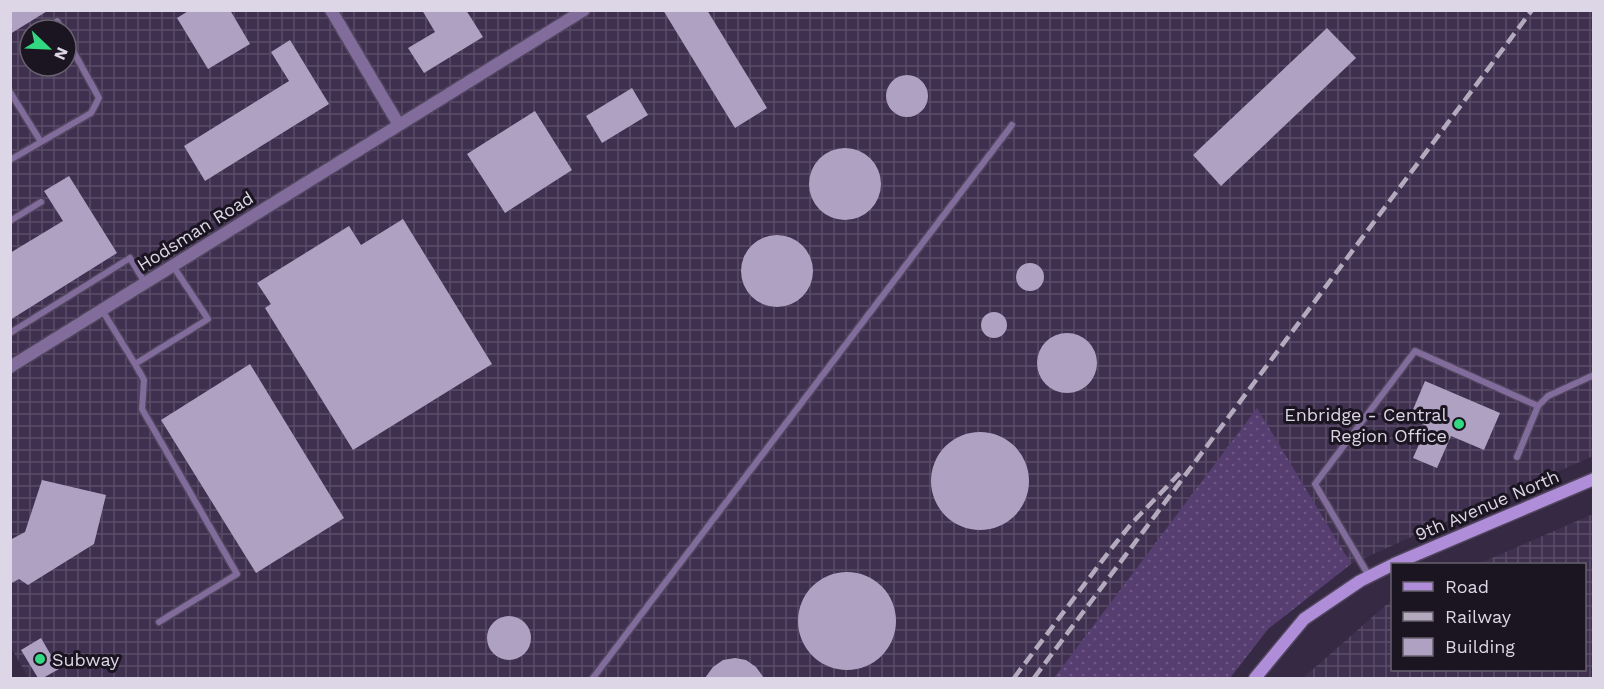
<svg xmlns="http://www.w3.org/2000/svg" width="1604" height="689" viewBox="0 0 1604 689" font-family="'Work Sans',sans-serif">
<defs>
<pattern id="industrial-grid" width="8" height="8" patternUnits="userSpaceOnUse" patternTransform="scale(1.5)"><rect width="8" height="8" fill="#3f3050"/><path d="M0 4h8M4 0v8" fill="none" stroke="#5a4d69"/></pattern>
<pattern id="grass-dots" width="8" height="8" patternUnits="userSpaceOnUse" patternTransform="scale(1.5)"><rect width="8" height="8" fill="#563e71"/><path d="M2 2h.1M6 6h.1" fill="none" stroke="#6e5985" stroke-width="1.8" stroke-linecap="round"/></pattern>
</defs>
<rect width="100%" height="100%" fill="#352943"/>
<path fill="url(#industrial-grid)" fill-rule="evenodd" d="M11,11H1593V456L1351,564L1268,629L1230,678H29L11,648ZM30,30H66V66H30Z
M1593,514V678H1303L1386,605L1392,602V670H1584V564H1478Z"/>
<path fill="url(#grass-dots)" d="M1257,408L1351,564L1268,629L1230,678H1054Z"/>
<path fill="#afa1c1" d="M10,10H49L10,34Z
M190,10H230L250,44L208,69L177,18Z
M422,10H466L483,37L424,73L408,48L435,32Z
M663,10H707L767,108L735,128Z
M1327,28L1356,58L1221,186L1193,155Z
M290,40L329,104L205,181L184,146L289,81L271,52Z
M886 96a21 21 0 1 1 42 0a21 21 0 1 1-42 0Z
M632,88L648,115L602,143L586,116Z
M535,111L572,170L505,213L467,154Z
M809 184a36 36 0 1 1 72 0a36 36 0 1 1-72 0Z
M69,176L117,253L10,320V253L63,221L44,191Z
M403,219L492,364L353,450L265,308L271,304L257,283L349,226L361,245Z
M741 271a36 36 0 1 1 72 0a36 36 0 1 1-72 0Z
M1016 277a14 14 0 1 1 28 0a14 14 0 1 1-28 0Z
M981 325a13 13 0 1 1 26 0a13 13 0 1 1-26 0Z
M1037 363a30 30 0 1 1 60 0a30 30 0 1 1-60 0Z
M250,364L344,518L256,573L161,420Z
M1425,381L1500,413L1484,450L1451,436L1437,468L1413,458L1427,426L1409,419Z
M931 481a49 49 0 1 1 98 0a49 49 0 1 1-98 0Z
M42,480L106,495L94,544L28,585L19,579L10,584V540L25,532Z
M798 621a49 49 0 1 1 98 0a49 49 0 1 1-98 0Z
M487 638a22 22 0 1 1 44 0a22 22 0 1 1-44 0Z
M41,638L59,669L43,678H38L21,650Z
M735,658L746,660L756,667L764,678H705L713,667L723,660Z"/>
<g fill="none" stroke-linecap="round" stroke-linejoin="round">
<g stroke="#50455d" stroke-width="9">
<path id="lane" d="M57,21L62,30
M10,92L41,142L10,160
M41,142L91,113L99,98L66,38
M10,221L41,202
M102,310L135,364L208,319L173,266
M10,333L130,258L145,283
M135,364L144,380L142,409L237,574L159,622
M1517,457L1538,406L1548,396L1594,375
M1369,576L1315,484L1415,351L1538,406
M593,678L1012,125"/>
</g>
<g stroke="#50455d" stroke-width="15">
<path id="street" d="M331,10L399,125
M10,367L584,10"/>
</g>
<g stroke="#50455d" stroke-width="15">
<path id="secondary" d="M1394,564L1594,479
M1255,678L1304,619L1360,581L1392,565"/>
</g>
<use href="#lane" stroke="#816c9b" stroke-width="6"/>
<use href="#street" stroke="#816c9b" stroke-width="12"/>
<use href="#secondary" stroke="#af8dd8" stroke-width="12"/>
<path stroke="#b3abbd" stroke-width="4.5" stroke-dasharray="12 6" stroke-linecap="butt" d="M1014,678L1111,549L1132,523L1180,473
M1034,678L1532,10"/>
</g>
<g fill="#32d882" stroke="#1a1520" stroke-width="2">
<circle cx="1459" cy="424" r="6"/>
<circle cx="40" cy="659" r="6"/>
</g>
<g text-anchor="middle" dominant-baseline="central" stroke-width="6" stroke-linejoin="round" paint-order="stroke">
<g font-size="18" fill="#ddd6e6" stroke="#1a1520">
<text transform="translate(195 231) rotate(-32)">Hodsman Road</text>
<text transform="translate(1487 505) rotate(-23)">9th Avenue North</text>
</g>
<g font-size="18" fill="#ddd6e6" stroke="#1a1520" text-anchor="end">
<text x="1447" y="414">Enbridge - Central<tspan x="1447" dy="21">Region Office</tspan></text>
<text x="52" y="659" text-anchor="start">Subway</text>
</g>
</g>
<rect width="1604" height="689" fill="none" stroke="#ddd6e6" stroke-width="24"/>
<rect x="1391" y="563" width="195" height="108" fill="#1a1520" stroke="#68626f" stroke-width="1.5"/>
<rect x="1403" y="582" width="30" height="9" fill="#af8dd8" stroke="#68626f" stroke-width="1.5"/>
<text x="1445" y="593" font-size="18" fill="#ddd6e6">Road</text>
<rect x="1403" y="612" width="30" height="9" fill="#b3abbd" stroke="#68626f" stroke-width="1.5"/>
<text x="1445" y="623" font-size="18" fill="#ddd6e6">Railway</text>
<rect x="1403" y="638" width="30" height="18" fill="#afa1c1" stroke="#68626f" stroke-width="1.5"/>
<text x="1445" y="653" font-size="18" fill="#ddd6e6">Building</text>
<g transform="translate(48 48) rotate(113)"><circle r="28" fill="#1a1520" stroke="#68626f" stroke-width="1.5"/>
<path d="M0-4.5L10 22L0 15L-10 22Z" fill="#32d882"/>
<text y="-9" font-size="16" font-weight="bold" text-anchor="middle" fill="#ddd6e6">N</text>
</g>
</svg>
